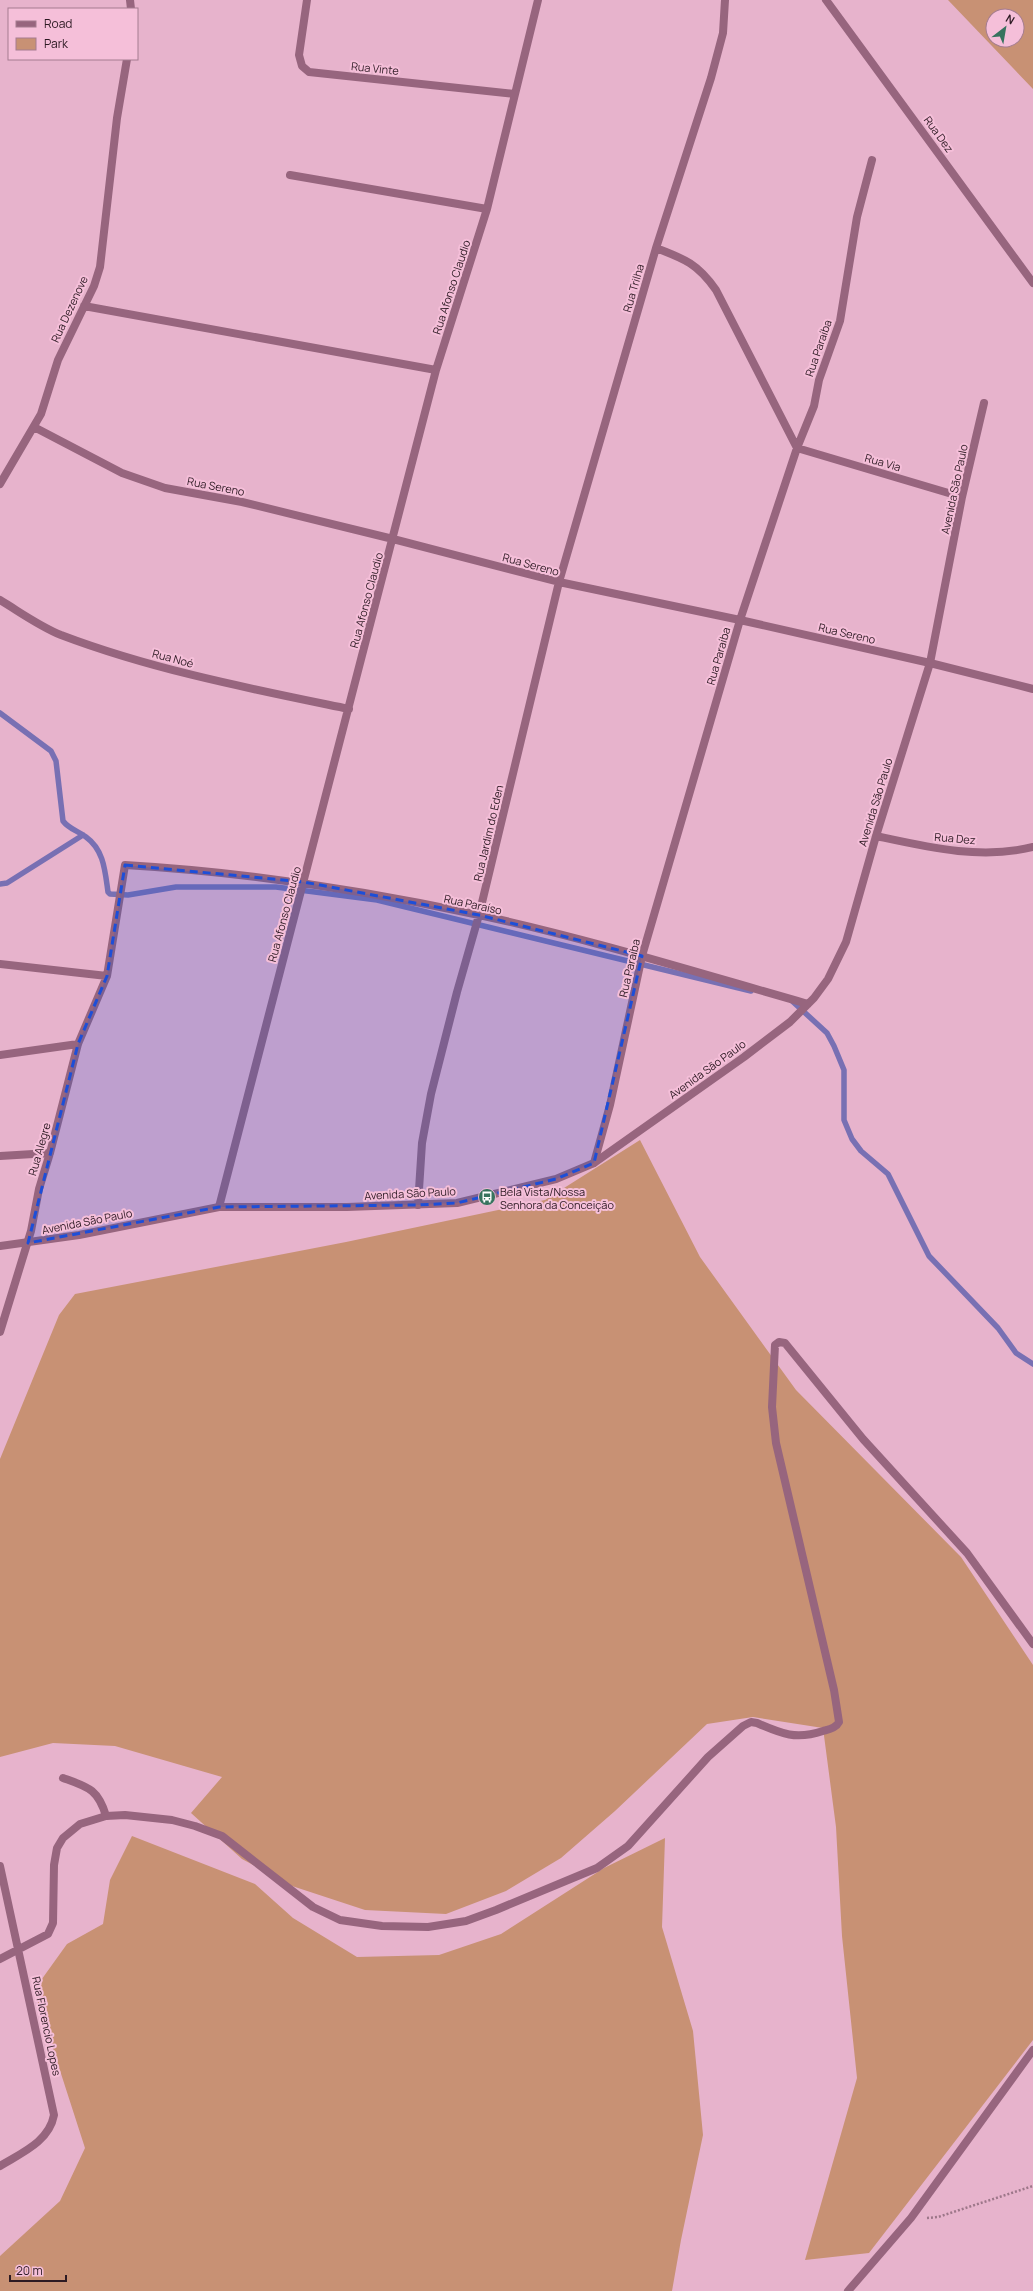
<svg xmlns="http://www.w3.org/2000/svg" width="1033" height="2291" viewBox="0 0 1033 2291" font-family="Manrope,sans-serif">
<rect width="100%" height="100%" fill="#e7b3cc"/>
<path fill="#c89174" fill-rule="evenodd" d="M948,0H1033V89ZM993,16H1017V40H993Z
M640,1140L700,1257L796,1390L961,1557L1033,1665V2040L869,2253L805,2260L857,2078L842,1936L836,1827L823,1728L753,1717L707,1724L615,1811L561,1858L506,1891L446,1914L365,1910L292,1886L242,1859L191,1813L222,1777L115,1746L53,1743L0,1757V1459L59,1315L75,1294L346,1242L545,1200Z
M132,1836L255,1884L293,1918L357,1957L439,1955L501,1934L604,1868L665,1838L662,1927L693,2031L703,2135L681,2240L672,2291H0V2256L60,2201L85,2148L34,1990L67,1944L103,1924L110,1880Z"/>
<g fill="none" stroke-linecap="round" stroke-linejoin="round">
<path stroke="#7870b3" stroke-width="5.5" d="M0,713L51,751L56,761L63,821C69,829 78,831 86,837C104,850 105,871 108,892L110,894L128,895L176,887H276L377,900L751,991
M0,884L7,883L83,835
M791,1000L827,1033L834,1046L844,1070V1120L852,1139L861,1151L888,1174L929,1256L998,1328L1016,1353L1033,1364"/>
<path stroke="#9d7789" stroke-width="2.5" stroke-dasharray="2 2" stroke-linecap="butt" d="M927,2218L938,2217L1033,2186"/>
<path stroke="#97657e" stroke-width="8" d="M63,1778C88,1787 98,1789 106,1816"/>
<path stroke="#97657e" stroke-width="8" d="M130,0L131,9
M307,0L299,55L302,66L309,72L515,94
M290,175L487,209
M656,248C685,259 698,264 716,290L797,448L962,497
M84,306L436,370
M34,427L122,473L165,488L242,502L393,539L559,582L740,620L797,448L814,406L819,380L840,321L857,217L872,160
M0,484L41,414L58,360L94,286L100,267L117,118L127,59
M0,600C20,612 39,626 61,635C153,670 252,689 349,709
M876,836C927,847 981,860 1033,847
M0,964L107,976
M0,1055L78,1044
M0,1156L50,1153
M594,1163L744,1057L790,1022L814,998L828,979L846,942L876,836L930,663L962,497L984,403
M418,1205L422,1143L431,1094L457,992L479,915L559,582L656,248L711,78L723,33L725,0
M219,1207L436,370L487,209L538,0
M0,1332L31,1231L39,1189L50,1153L78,1044L107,976L125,865C244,872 363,890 479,915C590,939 699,973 808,1004
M0,1866L54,2115C49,2142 21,2153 0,2166
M0,1959L48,1934L53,1923L54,1865L57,1848L63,1838L80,1824L106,1816L125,1815L172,1820L195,1826L222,1836L313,1907L340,1920L382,1926L428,1927L466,1921L496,1910L597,1868L628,1846L708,1757L743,1726L751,1722L757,1723C782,1734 796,1740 823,1731C830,1729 836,1728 839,1722L834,1690L776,1443L772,1407L775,1345L779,1342L785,1343L863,1439L967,1553L1033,1644
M848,2291L911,2218L1033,2050"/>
<path stroke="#97657e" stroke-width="8" d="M826,0L1033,283
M0,1246L79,1235L219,1207H347L457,1203L556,1179L594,1163L610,1105L642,956L740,620L930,663L1033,689"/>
</g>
<path fill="#1d4ed8" fill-opacity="0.2" stroke="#1d4ed8" stroke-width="3" stroke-dasharray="8 5" stroke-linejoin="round" d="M125,865L304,882L479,915L642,956L594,1163L556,1179L457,1203L418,1205L219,1207L28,1243L78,1044L107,976Z"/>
<defs>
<g id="bus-disc" transform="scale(0.9)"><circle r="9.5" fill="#37735e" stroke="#f5bfd9"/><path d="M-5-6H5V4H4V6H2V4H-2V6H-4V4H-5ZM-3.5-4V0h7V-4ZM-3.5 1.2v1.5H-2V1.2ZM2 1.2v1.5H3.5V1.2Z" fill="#fff"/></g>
</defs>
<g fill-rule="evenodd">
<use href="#bus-disc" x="487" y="1197"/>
</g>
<g text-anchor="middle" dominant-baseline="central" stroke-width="4" stroke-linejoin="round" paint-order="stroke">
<g font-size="11" fill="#2d1a23" stroke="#f5bfd9">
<text transform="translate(375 68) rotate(6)">Rua Vinte</text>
<text transform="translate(939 134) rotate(54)">Rua Dez</text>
<text transform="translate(451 287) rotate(-72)">Rua Afonso Claudio</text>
<text transform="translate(633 288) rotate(-74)">Rua Trilha</text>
<text transform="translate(69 309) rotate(-65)">Rua Dezenove</text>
<text transform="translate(818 348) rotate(-71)">Rua Paraíba</text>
<text transform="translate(883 462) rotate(16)">Rua Via</text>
<text transform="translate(216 486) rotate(11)">Rua Sereno</text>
<text transform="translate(954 489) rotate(-78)">Avenida São Paulo</text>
<text transform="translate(531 564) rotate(15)">Rua Sereno</text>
<text transform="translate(366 600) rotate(-75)">Rua Afonso Claudio</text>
<text transform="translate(847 633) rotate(13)">Rua Sereno</text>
<text transform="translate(718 656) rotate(-74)">Rua Paraíba</text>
<text transform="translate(173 658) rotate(15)">Rua Noé</text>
<text transform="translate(875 802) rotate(-73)">Avenida São Paulo</text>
<text transform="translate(488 833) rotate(-77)">Rua Jardim do Eden</text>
<text transform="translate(955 838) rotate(5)">Rua Dez</text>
<text transform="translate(473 904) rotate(12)">Rua Paraíso</text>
<text transform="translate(284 914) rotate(-75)">Rua Afonso Claudio</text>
<text transform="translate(629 968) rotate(-77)">Rua Paraíba</text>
<text transform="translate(707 1069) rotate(-36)">Avenida São Paulo</text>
<text transform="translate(39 1149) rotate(-74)">Rua Alegre</text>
<text transform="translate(410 1193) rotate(-3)">Avenida São Paulo</text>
<text transform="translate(87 1221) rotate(-11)">Avenida São Paulo</text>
<text transform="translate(47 2026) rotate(78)">Rua Florencio Lopes</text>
</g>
<g font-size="11" fill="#2d1a23" stroke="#f5bfd9" text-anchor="start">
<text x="500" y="1191">Bela Vista/Nossa<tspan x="500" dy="13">Senhora da Conceição</tspan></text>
</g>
</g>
<rect x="8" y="8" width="130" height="52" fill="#f5bfd9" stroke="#a57d90"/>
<rect x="16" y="21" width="20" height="6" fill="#97657e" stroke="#a57d90"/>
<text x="44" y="28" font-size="12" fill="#2d1a23">Road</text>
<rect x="16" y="38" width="20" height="12" fill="#c89174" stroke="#a57d90"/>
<text x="44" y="48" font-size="12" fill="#2d1a23">Park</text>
<g transform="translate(1005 28) rotate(31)"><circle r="19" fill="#f5bfd9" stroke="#a57d90"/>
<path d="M0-3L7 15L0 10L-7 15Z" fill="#37735e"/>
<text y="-6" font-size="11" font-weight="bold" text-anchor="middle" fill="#2d1a23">N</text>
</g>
<path d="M10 2275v6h56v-6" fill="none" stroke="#2d1a23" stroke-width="2"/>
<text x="16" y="2275" font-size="12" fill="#2d1a23" stroke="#f5bfd9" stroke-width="3" paint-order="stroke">20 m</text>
</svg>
